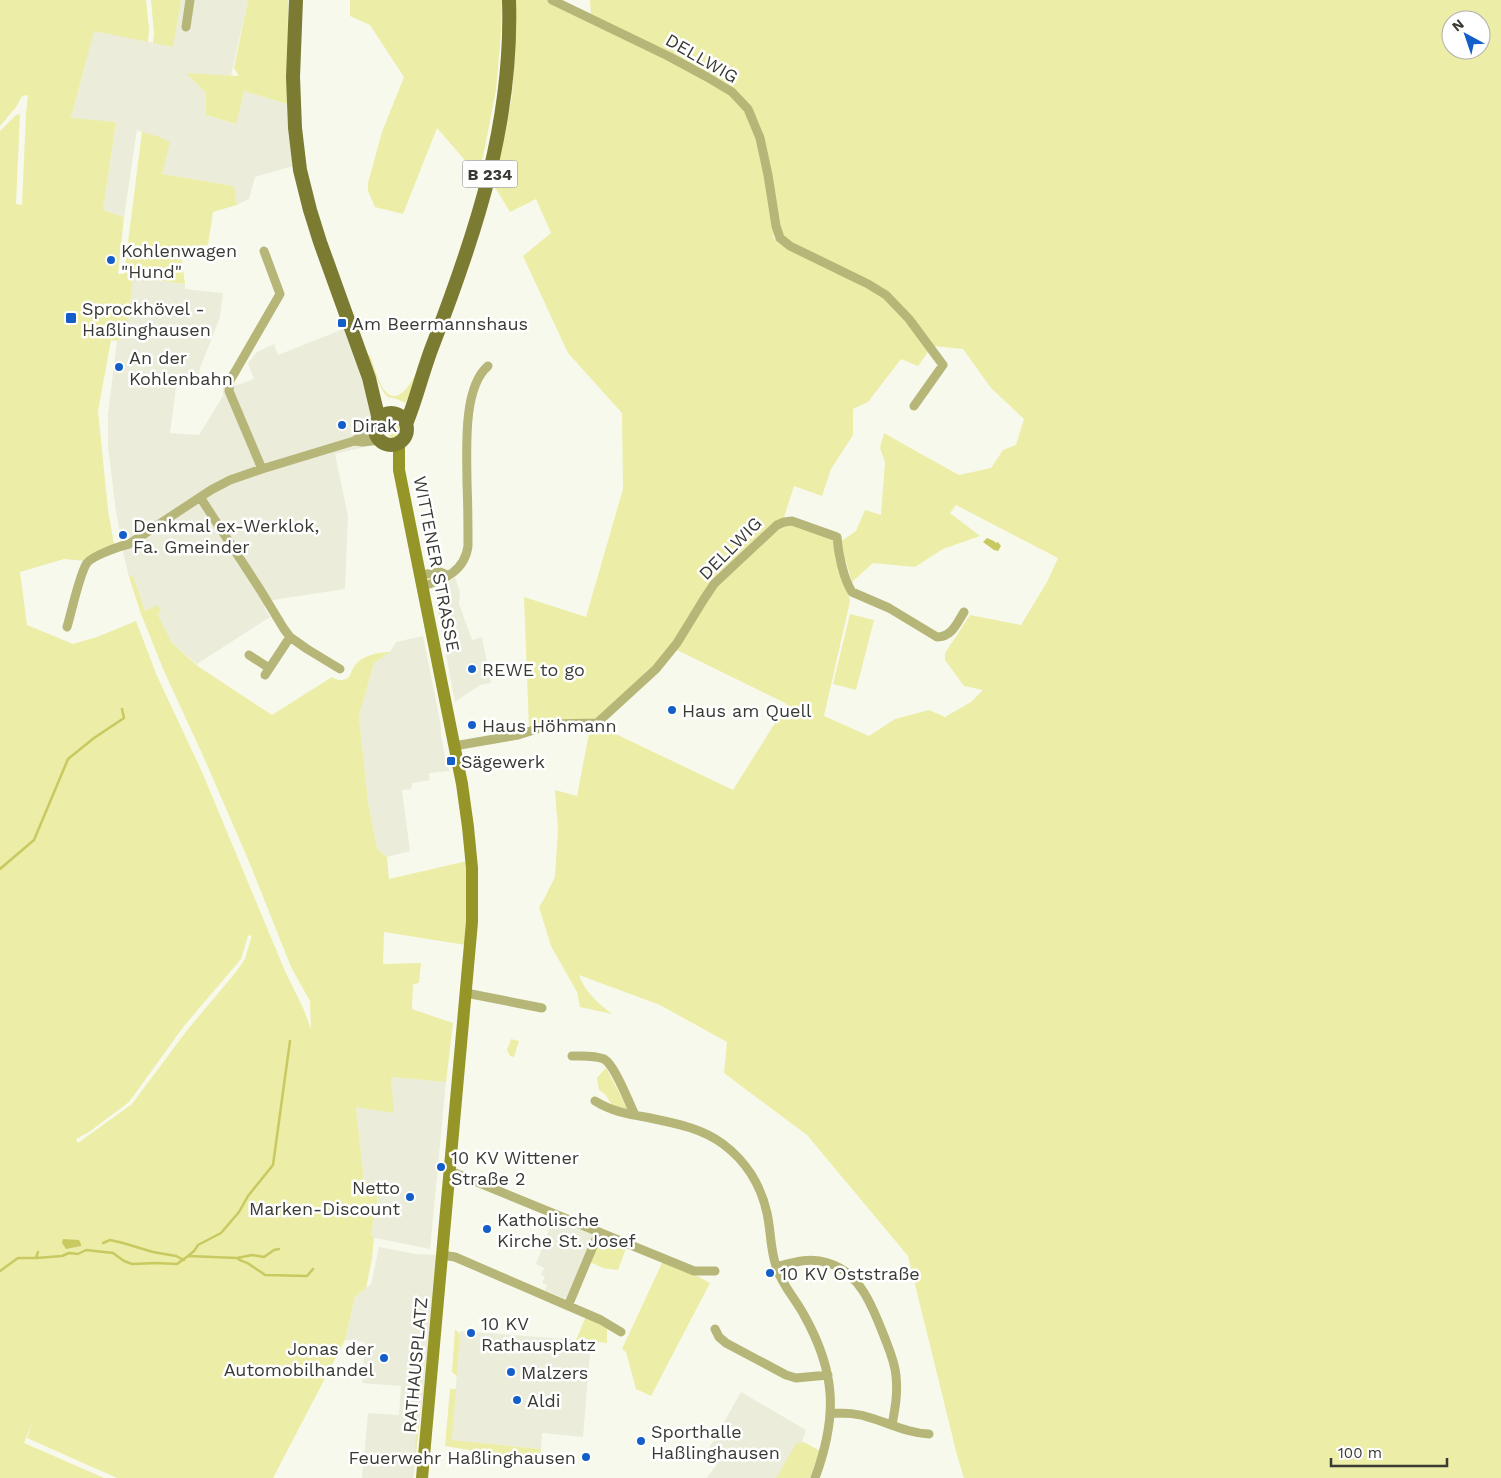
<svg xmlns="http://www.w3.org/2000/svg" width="1501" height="1478" viewBox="0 0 1501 1478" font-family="'Work Sans',sans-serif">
<rect width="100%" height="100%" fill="#f8f9ed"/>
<path fill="#ebecda" d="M181,0H248L231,76L186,73L206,93V115L235,124L244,91L287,104L288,131L293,166L255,177L249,199L237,205L234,186L162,174L142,132L137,130L124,217L103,210L116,122L71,119L94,30L172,47Z
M133,277L185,284V289L223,293L220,317L200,368L198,382L177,380L170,433L199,435L223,396V386L237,385L254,379L248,363L257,352L274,344L278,355L346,328L381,443L335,454L348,516L345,589L273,600L264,607L270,617L197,664L172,643L158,615L161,609L157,606L145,611L133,575L129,577L121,544L129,538L126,531L120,532L116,512L108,447V414L117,341L127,334Z
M455,577L460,592L459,604L472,640L482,637L491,683L480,685L455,702L435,597L439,590Z
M423,636L441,726V735L446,762L450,771L429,773L430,780L412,783L411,789L402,790L410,851L387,857L377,849L368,802L359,716L374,663L390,652L396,642Z
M391,1077L446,1082L430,1249L371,1237L380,1185L364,1181L356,1106L393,1113Z
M554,1217L560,1219L559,1222L565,1225L567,1222L591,1232L594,1235L567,1297L565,1299L545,1290L547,1285L542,1283L545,1277L541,1275L544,1268L536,1264Z
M379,1247L416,1254L438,1255L430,1345L420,1419L413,1478H362L368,1413L399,1415L401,1386L362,1383L365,1342L345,1340L355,1297L371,1284Z
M460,1331L591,1341L583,1437L542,1433L541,1449L452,1440Z
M741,1392L806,1430L795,1465L812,1475L810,1478H706L717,1465L703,1459Z"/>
<path fill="#eceda6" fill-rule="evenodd" d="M0,0H146L149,29L148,42L94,31L71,118L116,122L103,210L124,217L118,274H124L142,132L157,136L170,142L162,174L234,186L237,205L213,212L208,245L180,247L185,284L133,277L127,334L117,341L111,340L98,411L108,510L114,544L85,561L64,559L20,572L27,625L73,644L97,637L136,621L157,676L202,772L285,971L303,1008L311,1029L310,1001L291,967L250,864L205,760L164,671L141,614L129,577L133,575L145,611L157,605L161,610L158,615L172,643L199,667L272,715L332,677C337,681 342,681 348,678C351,674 351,671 354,667C360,656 378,652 390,652L374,663L359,716L368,802L377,849L387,857L389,879L467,861L466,945L384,932L383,964L421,963L419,983L413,984L412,1009L453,1023L446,1082L391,1077L394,1113L356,1107L364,1181L380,1184L371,1236L374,1237L372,1259L366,1288L355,1297L345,1340L273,1478H117L27,1438L33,1420L24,1443L104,1478H0V131L16,115L20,114L16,204L22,205L26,114L28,95L22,96L16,107L0,126ZM252,935L245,959L236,972L188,1029L132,1104L78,1143L76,1139L89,1132L129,1102L184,1026L241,959L248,936Z
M151,0H181L173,47L153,43L154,33Z
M248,0H288L287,104L244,91L236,124L206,115V93L186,73L239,76L234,68Z
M350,0H502L501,33L496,90L483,157L480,164L483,181L437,128L403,214L375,207L368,191V183L382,132L404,77L370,25L350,16Z
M515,0H549L643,47V41L591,15L590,0H1501V1478H964L957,1455L908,1256L807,1135L724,1073L727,1042L660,1005L579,975C584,991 599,1004 612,1014L580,1007L577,992L551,946L539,907L544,899L555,877L558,830L555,790L577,796L590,728L599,726L733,790L787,704L675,649L713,587L769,533L785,522L800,524L826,534L832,538L837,550L850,601L824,716L869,736L895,719L929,710L945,717L971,702L983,690L964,686L945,660V653L970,615L1021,625L1047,582L1058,558L956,505L950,513L980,536L943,549L915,567L873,563L852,582L840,542L856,531L865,510L881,515L885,462L880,448L884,433L912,449L959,475L991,468L1003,450L1016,445L1024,419L991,388L963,349L933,346L903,308L884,290L792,244C776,231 780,229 776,211L773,238L887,297L900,311L930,349L918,366L901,359L868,402L853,409V435L831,469L822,496L794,486L784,517L773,524L709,588L677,638L651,671L615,704L595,719L551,723L529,729L524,597L586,617L623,489L622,413L568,353L523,256L551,233L536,199L510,212L493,184L512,97L515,38ZM1451,20H1481V50H1451Z
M368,355H370C375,368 384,412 405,390C412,383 416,372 421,363L410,394L405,403L397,399L388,397L384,393L375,375Z
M388,421L396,422L400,427L399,435L396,437L391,438L386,431L385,423Z
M850,614L874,620L856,690L833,684Z
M511,1039L519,1041L514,1057L510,1056L507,1050Z
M606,1068L628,1109L612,1105L605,1094L599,1090L597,1078L602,1072Z
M601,1237L627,1246L618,1270L603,1268L590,1262Z
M663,1261L691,1273L710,1283L651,1396L636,1389L626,1352L622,1349Z
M586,1316L607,1325V1343L576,1340Z
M455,1329L460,1334L457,1376L452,1372Z
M450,1389H456L452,1440L541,1449L540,1455L529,1460L445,1446Z
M417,1418L420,1419L413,1478Z
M804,1442L820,1451L810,1478H776L796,1444Z"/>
<path fill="#c9c962" d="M987,538L994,541L996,543L998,542L1001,546L998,551L994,550L983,542Z
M63,1239L79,1240L81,1244V1246L66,1249L62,1243Z"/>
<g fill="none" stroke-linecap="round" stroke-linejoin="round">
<path stroke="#c9c962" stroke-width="2.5" d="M0,869L34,840L68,759L94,738L124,718L122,709
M103,1243L110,1240L123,1243L153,1252L176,1256L184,1260
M188,1256L194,1251L198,1245L221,1233L239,1212L248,1196L273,1165L290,1041
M36,1258L38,1252
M237,1258L252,1255L264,1257L274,1250L279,1249
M0,1271L18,1258H36L62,1256L69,1253L78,1254L86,1250L113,1253L124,1261L132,1264L156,1263L177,1264L188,1256L237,1258C241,1262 245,1261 249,1264C254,1268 260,1271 265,1275L307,1276L313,1269"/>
<path stroke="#b5b677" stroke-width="9" d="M552,0L668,56L707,77L732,92L748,109L760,138L768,175L776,226L780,238L790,246L868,284L886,295L909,319L943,365L914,406
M186,27L190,0
M354,441L363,442L379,440
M262,469L229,391L230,380L235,372L280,294L264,251
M200,497L261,591L284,629L290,637L307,649L340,669
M421,575L440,572L447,575
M423,586C445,580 465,570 468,546C468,525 468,505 467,484C467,453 462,388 488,366
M67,627C71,614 80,572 87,563C92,556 120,546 129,544L211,490L230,480L262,469L354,441L375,427
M249,655L266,666L270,667
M265,675L290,637
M454,746L518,735L553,724L597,723L656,669L677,643L704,599L714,584L777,525L784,522L792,521L837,537C838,552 843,578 852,592L889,608L937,637C952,637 957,623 964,612
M466,993L542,1008
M572,1056C582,1056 594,1055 604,1059C615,1065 629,1103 635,1115
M595,1101C611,1111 627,1114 645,1117C673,1123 700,1127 723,1144C746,1161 761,1186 767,1213C771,1231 770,1248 776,1266C781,1284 795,1298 804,1315C836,1372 838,1416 815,1478
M450,1171L694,1271H715
M442,1255L455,1257L601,1320L621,1332
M776,1267C794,1262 810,1257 828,1263C860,1272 873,1308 884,1336C889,1349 895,1362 896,1376C898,1393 895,1409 892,1425
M568,1306L599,1232
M715,1329L719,1337L726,1343L786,1375L796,1378L828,1375
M831,1413C845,1413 858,1413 871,1418C891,1424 908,1433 929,1434"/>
<path stroke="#969527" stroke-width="12" d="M399,443V470L462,784L468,827L472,868V922L422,1478"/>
<path stroke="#7b7b32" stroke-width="14" d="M296,0L293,77L295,128L300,170L310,210L320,242L369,378L379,420
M375 429a16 16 0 1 1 32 0a16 16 0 1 1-32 0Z
M406,424C417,398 423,369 434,342C477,230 513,121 509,0"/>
</g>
<g fill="#145ec9" stroke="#fff" stroke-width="2">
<circle cx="111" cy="260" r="5"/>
<rect x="65" y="312" width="12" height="12" rx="2.5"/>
<rect x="337" y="318" width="10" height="10" rx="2.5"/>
<circle cx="119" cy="367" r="5"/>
<circle cx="342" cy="425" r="5"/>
<circle cx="123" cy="535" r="5"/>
<circle cx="472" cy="669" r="5"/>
<circle cx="672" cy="710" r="5"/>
<circle cx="472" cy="725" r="5"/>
<rect x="446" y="756" width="10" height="10" rx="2.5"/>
<circle cx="441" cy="1167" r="5"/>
<circle cx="410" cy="1197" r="5"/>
<circle cx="487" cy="1229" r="5"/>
<circle cx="770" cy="1273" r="5"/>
<circle cx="471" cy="1333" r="5"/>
<circle cx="384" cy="1358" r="5"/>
<circle cx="511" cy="1372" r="5"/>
<circle cx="517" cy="1400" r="5"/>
<circle cx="641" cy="1441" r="5"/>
<circle cx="586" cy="1457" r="5"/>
</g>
<g text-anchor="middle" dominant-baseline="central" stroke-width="5" stroke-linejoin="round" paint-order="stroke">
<rect fill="#fff" stroke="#757572" stroke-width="1" x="462.5" y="160.5" width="55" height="27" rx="4"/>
<g font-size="16" font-weight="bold" fill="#3a3a35">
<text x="490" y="174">B 234</text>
</g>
<g font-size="18" fill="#3a3a35" stroke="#fff">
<text transform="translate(702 58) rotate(30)">DELLWIG</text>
<text transform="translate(730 548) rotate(-45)">DELLWIG</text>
<text transform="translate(437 564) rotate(79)">WITTENER STRASSE</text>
<text transform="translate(415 1365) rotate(-85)">RATHAUSPLATZ</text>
</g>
<g font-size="18" fill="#3a3a35" stroke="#fff" text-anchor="start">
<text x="121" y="250">Kohlenwagen<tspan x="121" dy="21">"Hund"</tspan></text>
<text x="82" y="308">Sprockhövel -<tspan x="82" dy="21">Haßlinghausen</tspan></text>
<text x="352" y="323">Am Beermannshaus</text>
<text x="129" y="357">An der<tspan x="129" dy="21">Kohlenbahn</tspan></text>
<text x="352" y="425">Dirak</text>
<text x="133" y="525">Denkmal ex-Werklok,<tspan x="133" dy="21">Fa. Gmeinder</tspan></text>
<text x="482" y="669">REWE to go</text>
<text x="682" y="710">Haus am Quell</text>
<text x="482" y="725">Haus Höhmann</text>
<text x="461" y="761">Sägewerk</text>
<text x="451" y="1157">10 KV Wittener<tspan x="451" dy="21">Straße 2</tspan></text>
<text x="400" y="1187" text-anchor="end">Netto<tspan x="400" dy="21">Marken-Discount</tspan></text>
<text x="497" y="1219">Katholische<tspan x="497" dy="21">Kirche St. Josef</tspan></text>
<text x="780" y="1273">10 KV Oststraße</text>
<text x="481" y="1323">10 KV<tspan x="481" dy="21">Rathausplatz</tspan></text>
<text x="374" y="1348" text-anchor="end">Jonas der<tspan x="374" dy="21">Automobilhandel</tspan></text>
<text x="521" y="1372">Malzers</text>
<text x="527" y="1400">Aldi</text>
<text x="651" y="1431">Sporthalle<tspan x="651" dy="21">Haßlinghausen</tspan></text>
<text x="576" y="1457" text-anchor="end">Feuerwehr Haßlinghausen</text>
</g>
</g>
<g transform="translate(1466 35) rotate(320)"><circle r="24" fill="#ffffff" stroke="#b0b0ae"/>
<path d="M0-4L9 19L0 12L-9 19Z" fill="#145ec9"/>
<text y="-8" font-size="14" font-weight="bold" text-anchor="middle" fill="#3a3a35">N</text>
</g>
<path d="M1331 1458v8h116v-8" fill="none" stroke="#3a3a35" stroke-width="2.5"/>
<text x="1338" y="1458" font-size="15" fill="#3a3a35" stroke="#ffffff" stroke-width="4" paint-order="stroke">100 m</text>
</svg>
